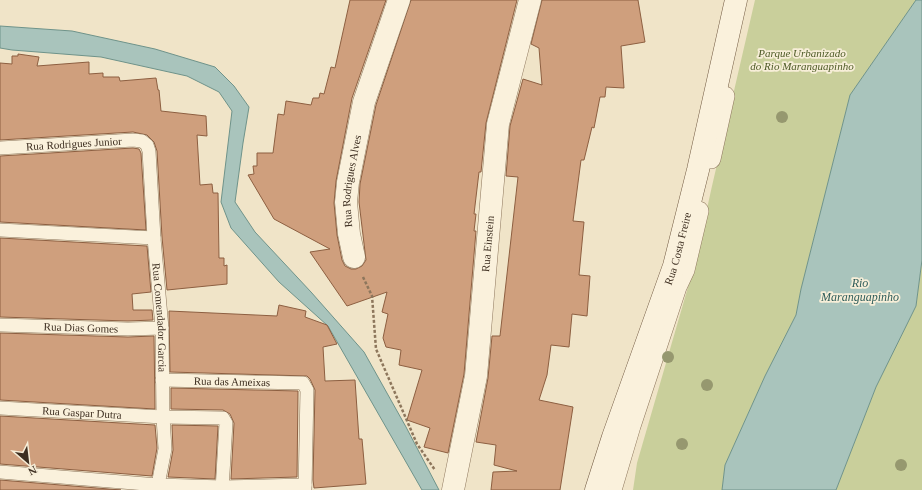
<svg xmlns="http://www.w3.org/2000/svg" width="922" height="490" viewBox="0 0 922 490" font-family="Georgia,serif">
<rect width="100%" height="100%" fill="#f0e4c8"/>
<path fill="#c9cf9b" d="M755,0H916L850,95L801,289L796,315L765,376L725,465L722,490H633L637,463L695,263L712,186Z
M922,260V490H836L876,387L916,306Z"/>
<path fill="#a9c4bc" stroke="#6f938a" d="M916,0H922V260L916,306L876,387L836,490H722L725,465L765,376L796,315L801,289L850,95Z
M0,26L72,31L155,49L215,67L234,86L249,107L243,143L235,202L255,232L311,292L364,352L406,427L439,490H422L328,326L279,282L231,228L221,202L232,111L219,92L187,76L101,57L12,50L0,48Z"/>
<path fill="#cf9f7d" stroke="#8d5f41" d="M350,0H386L352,98L336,181L334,203L337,235L342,260L345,266L351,269H356L362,266L366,260L359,202L360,184L376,105L411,0H517L486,123L481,172H479L474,214H476L474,231H476L464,374L448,453L424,447L430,428L407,420L422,370L399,365L401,350L386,347L383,338L388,314L382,312L387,292L347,306L310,252L330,249L274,219L248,175L254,174L253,166H257V153H273L278,114L284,115L286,101L311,105L313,98H319L320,93L324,94L331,67L335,68Z
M542,0H638L645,42L621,46L624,88L606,87L605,97H600L594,128L592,127L584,160H581L573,221L584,222L579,275L590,276L587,316L572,314L569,347L551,345L547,375L539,400L573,407L560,490H491L493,472L517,471L494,465L496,445L476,442L488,378L492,336H500L518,177L506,176L510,126L523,79L542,85L539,48L531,44Z
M18,54L39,57L37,66L89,62V74L103,73V77H119L120,81L156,78L158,90H159L161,111L206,116L207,136L197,135L200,185L212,184L213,193H218L219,258H224V266L227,265V284L167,290L162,237L157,151L154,142L147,135L133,132L0,140V63L12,64V56H18Z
M133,148L139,149L141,153L146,230L0,222V156Z
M0,238L147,246L151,292L132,294L133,310H152L153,320L128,321L0,317Z
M279,305L306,311L305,317L327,325L337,344L323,347L325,381L355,380L359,439H362L366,484L314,488L313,480L315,390L310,379L307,376L170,372L169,311L277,316Z
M0,333L128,337L154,336L155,409L0,400Z
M171,388L298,391L297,477L231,479L234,423L230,414L223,410L171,409Z
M0,416L155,425L157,448L152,476L0,464Z
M172,425L218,426L215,479L168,477L173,450Z
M0,480L121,490H0Z"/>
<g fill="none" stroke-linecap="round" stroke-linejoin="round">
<g stroke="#8d765c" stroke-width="14">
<g id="service">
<path id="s1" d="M0,148L133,140L142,141L147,145L149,151L154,238L162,328L163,417L165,449L157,490"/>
<path d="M0,230L154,238"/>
<path id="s2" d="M0,325L128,329L162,328"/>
<path id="s3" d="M162,380L303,383L307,390L305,490"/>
<path id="s4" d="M0,408L163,417L223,418L226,423L222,490"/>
<path d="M0,472L158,485L223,487L305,485"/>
</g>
</g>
<g stroke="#8d765c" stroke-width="20">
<path id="pedestrian" d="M711,159L725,96
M612,490L631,426L677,287L685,270L699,211"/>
</g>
<g stroke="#8d765c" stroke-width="23">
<g id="minor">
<path id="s5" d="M354,257L349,234L346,202L348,182L364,102L399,0"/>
<path id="s6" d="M453,490L476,376L498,124L530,0"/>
</g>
</g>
<g stroke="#6f573f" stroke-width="23">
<g id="secondary">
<path id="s7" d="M596,490L613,437L674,266L698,170L736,0"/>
</g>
</g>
<path stroke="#8d765c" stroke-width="2.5" stroke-dasharray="3 2" stroke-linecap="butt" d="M363,277L372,296L376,349L417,444L435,470"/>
<use href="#service" stroke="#faf1dc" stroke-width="13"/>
<use href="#pedestrian" stroke="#faf1dc" stroke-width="19"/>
<use href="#minor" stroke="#faf1dc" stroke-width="22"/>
<use href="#secondary" stroke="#faf1dc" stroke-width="22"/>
</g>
<g fill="#96986f">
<circle cx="782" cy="117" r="6"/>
<circle cx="668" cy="357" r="6"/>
<circle cx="707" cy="385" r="6"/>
<circle cx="682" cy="444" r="6"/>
<circle cx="901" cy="465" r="6"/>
</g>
<g text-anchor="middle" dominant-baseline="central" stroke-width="3.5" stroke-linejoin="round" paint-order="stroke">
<g font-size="11" font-style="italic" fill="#4d5a26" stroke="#f7eed8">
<text x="802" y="53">Parque Urbanizado<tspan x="802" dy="13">do Rio Maranguapinho</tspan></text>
</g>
<g font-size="11" fill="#3d2e20" stroke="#f7eed8">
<text stroke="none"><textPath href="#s1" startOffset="74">Rua Rodrigues Junior</textPath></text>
<text stroke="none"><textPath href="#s5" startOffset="77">Rua Rodrigues Alves</textPath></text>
<text stroke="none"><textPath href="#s6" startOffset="249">Rua Einstein</textPath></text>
<text stroke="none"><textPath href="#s7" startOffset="255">Rua Costa Freire</textPath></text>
<text stroke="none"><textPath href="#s1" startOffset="322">Rua Comendador Garcia</textPath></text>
<text stroke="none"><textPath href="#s2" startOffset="81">Rua Dias Gomes</textPath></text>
<text stroke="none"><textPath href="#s3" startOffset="70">Rua das Ameixas</textPath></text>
<text stroke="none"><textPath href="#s4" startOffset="82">Rua Gaspar Dutra</textPath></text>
</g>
<g font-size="12" font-style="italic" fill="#2f5d5a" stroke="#f7eed8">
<text x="860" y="283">Rio<tspan x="860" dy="14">Maranguapinho</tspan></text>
</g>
</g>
<g transform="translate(28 462) rotate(152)" stroke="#f7eed8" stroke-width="3" paint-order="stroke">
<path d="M0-3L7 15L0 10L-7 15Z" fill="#3d2e20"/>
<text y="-6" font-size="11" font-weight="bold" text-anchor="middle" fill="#3d2e20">N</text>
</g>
</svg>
